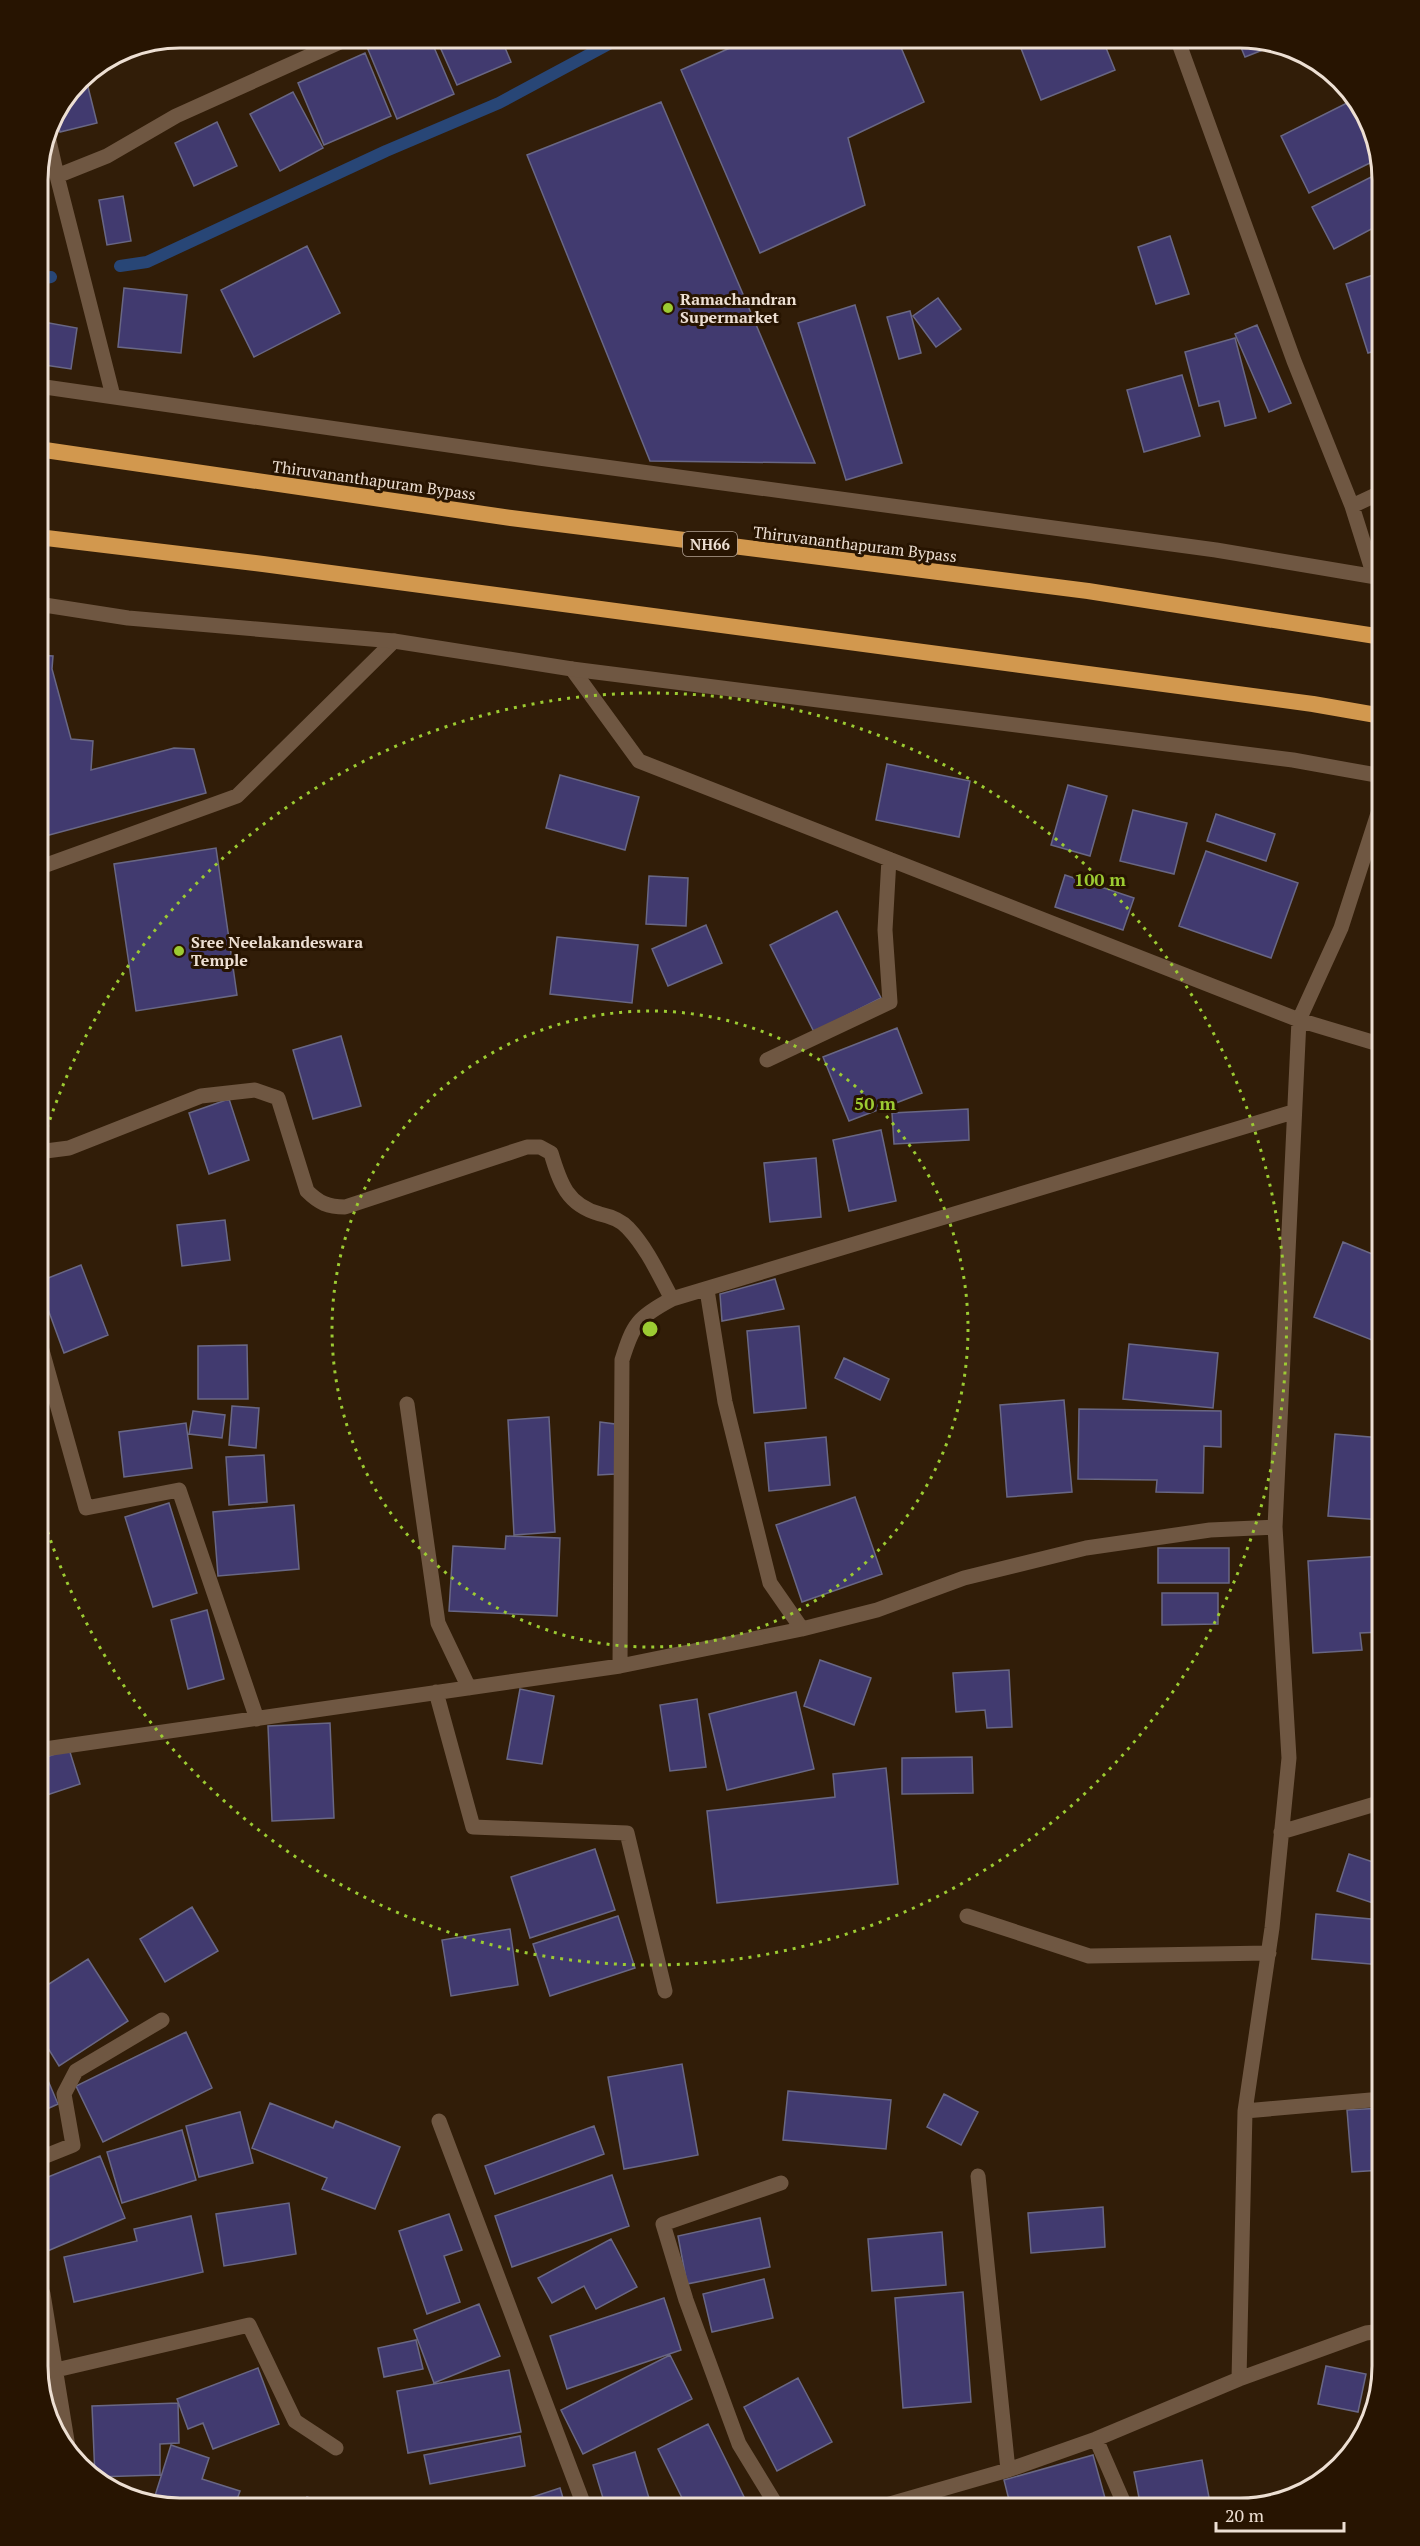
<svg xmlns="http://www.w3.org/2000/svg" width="1420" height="2546" viewBox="0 0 1420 2546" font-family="'PT Serif',serif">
<rect width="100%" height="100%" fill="#311d08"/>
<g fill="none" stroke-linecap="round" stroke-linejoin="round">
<path stroke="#284676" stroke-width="12" d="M120,266L147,262L386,151L499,103L620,38
M38,279L51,277"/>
</g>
<path fill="#413a6f" stroke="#696784" stroke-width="1.5" d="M389,38H430L454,94L397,119L367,47Z
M436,38H501L511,62L457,85Z
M752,38H897L924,102L848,138L865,205L760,253L681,70Z
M1017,38H1102L1115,70L1041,100Z
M1237,38H1249L1273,46L1245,57Z
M365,53L391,116L324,145L298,83Z
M85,75L97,123L60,132L56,114L80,79Z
M293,92L323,148L280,171L250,114Z
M1353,100L1368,118L1378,159L1309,193L1281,136Z
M661,102L815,463L650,461L527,155Z
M217,122L237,166L194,186L175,143Z
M1381,172L1382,241L1375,227L1334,249L1312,207Z
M123,196L131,241L107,245L99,200Z
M1170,236L1189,294L1156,304L1138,247Z
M307,246L340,313L254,357L221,290Z
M1382,272V349L1368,353L1346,284Z
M124,288L187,295L181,353L118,347Z
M938,298L961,329L936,347L913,316Z
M855,305L902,463L846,480L798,323Z
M910,311L921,353L899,359L887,317Z
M38,321L77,328L71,369L38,364Z
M1257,325L1291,403L1269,412L1235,334Z
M1235,338L1256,418L1225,426L1219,401L1199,406L1185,352Z
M1182,375L1200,436L1144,452L1127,390Z
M38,655L53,656L52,669L71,739L93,741L91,770L174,748L194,749L206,793L38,838Z
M887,764L970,781L959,837L876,820Z
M560,775L639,797L625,850L546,828Z
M1068,785L1107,796L1090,856L1051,845Z
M1133,810L1187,823L1174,874L1120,861Z
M1216,814L1275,834L1266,861L1207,841Z
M216,848L237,995L136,1011L114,864Z
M1206,851L1298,883L1271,958L1179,926Z
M1065,875L1134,898L1123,930L1055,907Z
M649,876L688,878L686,926L646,924Z
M837,911L881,998L814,1032L770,945Z
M706,925L722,963L668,986L652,949Z
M557,937L638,945L632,1003L550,994Z
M897,1028L922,1093L849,1121L823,1057Z
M341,1036L361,1106L313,1119L293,1050Z
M229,1099L249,1160L209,1174L189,1113Z
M968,1109L969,1140L894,1144L892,1113Z
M881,1130L896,1201L849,1211L833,1140Z
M816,1158L821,1217L770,1222L764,1163Z
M225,1220L230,1260L182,1266L177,1225Z
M1343,1242L1382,1258V1344L1314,1317Z
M81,1265L108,1335L64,1353L38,1282Z
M775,1279L784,1309L722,1321L720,1294Z
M799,1326L806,1408L754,1413L747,1331Z
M1129,1344L1218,1353L1213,1408L1123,1399Z
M247,1345L248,1399H198V1346Z
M844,1358L889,1379L880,1400L835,1378Z
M1064,1400L1072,1492L1007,1497L1000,1405Z
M232,1406L259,1408L256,1448L229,1445Z
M1079,1409L1221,1411V1447L1204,1446L1203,1493L1156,1492L1157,1480L1078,1479Z
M193,1411L225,1415L222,1438L189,1434Z
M549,1417L555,1532L514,1535L508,1420Z
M600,1422L615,1424V1474L598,1475Z
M186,1423L192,1468L124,1477L119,1432Z
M1335,1434L1382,1438V1520L1328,1516Z
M826,1437L830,1485L769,1491L765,1443Z
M264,1455L267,1502L229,1505L226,1457Z
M855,1497L882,1574L802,1602L776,1525Z
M169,1503L197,1593L153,1607L125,1517Z
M294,1505L299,1569L218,1576L213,1512Z
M506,1536L560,1538L557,1616L449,1611L453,1546L505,1549Z
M1158,1548H1229V1583H1158Z
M1382,1556V1632L1360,1633L1362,1650L1313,1653L1308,1561Z
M1162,1593H1218V1624L1162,1625Z
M207,1610L224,1679L188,1689L171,1620Z
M820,1660L871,1678L854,1725L804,1706Z
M1009,1670L1012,1727L987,1728L985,1710L956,1712L953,1673Z
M520,1689L554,1696L542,1764L507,1759Z
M796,1692L814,1769L727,1790L709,1714Z
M697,1699L706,1767L670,1771L660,1705Z
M330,1723L334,1818L272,1821L268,1726Z
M69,1749L80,1784L38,1798V1760Z
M972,1757L973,1793L902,1794V1758Z
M886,1768L898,1884L717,1903L707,1811L835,1797L833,1774Z
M595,1849L615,1910L530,1938L511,1877Z
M1349,1854L1382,1865V1906L1337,1891Z
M192,1907L218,1951L165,1982L140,1939Z
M1316,1914L1382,1920V1965L1312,1959Z
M618,1916L635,1968L550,1996L533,1944Z
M510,1929L518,1985L451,1996L442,1940Z
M88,1959L128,2021L59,2066L38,2032V1991Z
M186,2032L212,2088L103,2142L76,2086Z
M38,2057L58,2104L38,2113Z
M682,2064L698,2155L624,2169L608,2077Z
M788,2091L891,2100L886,2149L783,2140Z
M944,2094L978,2112L961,2145L927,2127Z
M270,2103L333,2128L336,2121L400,2147L375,2209L322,2189L327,2178L252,2148Z
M1382,2108V2170L1352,2172L1347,2110Z
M240,2112L253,2163L199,2177L186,2126Z
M594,2126L604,2154L495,2194L485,2166Z
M182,2130L196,2180L122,2203L107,2152Z
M100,2156L125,2218L38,2255V2181Z
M612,2175L629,2226L512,2267L495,2216Z
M1377,2177L1382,2178V2214L1374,2213Z
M289,2203L296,2254L224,2266L216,2214Z
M1103,2207L1105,2247L1031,2253L1028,2213Z
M449,2214L462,2250L444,2256L460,2302L427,2314L399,2231Z
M191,2216L203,2272L74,2302L64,2257L137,2241L134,2229Z
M760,2218L770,2267L687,2284L678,2236Z
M942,2232L946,2285L872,2291L868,2239Z
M611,2239L637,2287L596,2309L584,2286L552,2303L538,2278Z
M764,2279L773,2318L712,2332L703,2294Z
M963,2292L971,2402L903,2408L895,2298Z
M664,2298L681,2350L567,2389L550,2336Z
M479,2304L500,2356L434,2383L414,2330Z
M416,2340L423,2369L384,2377L378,2348Z
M38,2348H40L47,2386L43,2387L38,2366Z
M670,2355L692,2399L583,2454L561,2410Z
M1326,2366L1366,2374L1358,2412L1318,2404Z
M258,2368L279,2424L213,2449L203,2423L188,2429L177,2399Z
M509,2370L521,2432L408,2453L397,2391Z
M798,2378L832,2442L777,2471L744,2407Z
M178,2403L179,2443L160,2444V2475L95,2477L92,2406Z
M708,2424L749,2507L747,2508H687L658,2449Z
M520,2436L525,2466L430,2484L424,2455Z
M171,2445L209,2458L202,2479L240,2491L234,2508H171L153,2502Z
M635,2452L652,2508H606L593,2465Z
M1093,2455L1105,2498L1069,2508H1011L1004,2480Z
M1202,2460L1211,2508H1141L1134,2472Z
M560,2488L566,2508H499Z
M307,2497L336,2508H302Z"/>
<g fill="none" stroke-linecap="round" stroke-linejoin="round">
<path stroke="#6f5742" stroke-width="15" d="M1177,38L1294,361L1352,506L1374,576
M47,132L57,176
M113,396L57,176L107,156L176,116L349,38
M1352,506L1382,492
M572,669L639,761L1299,1020L1382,1045
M38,868L237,796L394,641
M767,1060L890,1002L885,930L889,859
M38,1152L69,1148L201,1096L255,1090L278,1098L307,1191C319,1203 328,1207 345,1207L527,1147H540L551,1153C560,1183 567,1205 600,1214C609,1216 621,1220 628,1228C647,1248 659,1275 672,1299
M707,1290L725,1402L770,1583L802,1629
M38,1336L86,1508L179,1490L257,1719
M407,1404L438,1623L469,1688
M620,1666L622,1360C633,1324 638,1317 672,1299L1293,1112
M436,1692L473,1827L627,1833L665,1991
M38,1750L620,1666L802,1629L877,1610L964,1578L1086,1548L1210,1530L1275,1527
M1281,1832L1382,1802
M967,1916L1089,1956L1269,1953
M1245,2111L1382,2099
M439,2121L585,2508
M38,2159L73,2145L64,2094L76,2071L162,2020
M978,2176L1008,2470
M38,2281L43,2294L68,2447
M56,2370L249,2325L295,2421L336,2448
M1239,2379L1366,2333L1382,2331
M1096,2439L1126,2508
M778,2508L739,2444L686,2300L663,2224L781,2183
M876,2508L1008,2470L1096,2439L1239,2379L1245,2111L1272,1928L1289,1758L1275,1527L1299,1020L1341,928L1382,801"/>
<path stroke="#6f5742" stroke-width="15" d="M38,386L539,458L1216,550L1382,578
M38,604L128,618L394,641L572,669L1293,760L1382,776"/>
<path stroke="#d2984e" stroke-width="16" d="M38,449L511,518L1088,591L1382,637
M38,537L263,564L1313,704L1382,716"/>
</g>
<g fill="none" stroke="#9ccb32" stroke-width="3" stroke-dasharray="3 6">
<circle cx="650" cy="1329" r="318"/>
<path d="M39 1154A636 636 0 1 1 39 1504"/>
</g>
<g fill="#9ccb32" stroke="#271401" stroke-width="2">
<circle cx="668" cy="308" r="6"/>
<circle cx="179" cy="951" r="6"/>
</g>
<g text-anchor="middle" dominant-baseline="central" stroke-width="6" stroke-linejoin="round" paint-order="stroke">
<rect fill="#271401" stroke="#b2a294" stroke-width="1.5" x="683" y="532" width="54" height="24" rx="4.5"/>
<g font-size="15" font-weight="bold" fill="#eddfd3">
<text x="710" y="544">NH66</text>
</g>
<g font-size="16" font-weight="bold" fill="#eddfd3" stroke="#271401" text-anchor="start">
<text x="680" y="299">Ramachandran<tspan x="680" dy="18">Supermarket</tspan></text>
<text x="191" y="942">Sree Neelakandeswara<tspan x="191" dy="18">Temple</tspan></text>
</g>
<g font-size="16" fill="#eddfd3" stroke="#271401">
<text transform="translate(374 480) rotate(8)">Thiruvananthapuram Bypass</text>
<text transform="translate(855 544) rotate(7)">Thiruvananthapuram Bypass</text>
</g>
</g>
<path d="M0 0H1420V2546H0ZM180 48H1240A132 132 0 0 1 1372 180V2366A132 132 0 0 1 1240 2498H180A132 132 0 0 1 48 2366V180A132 132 0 0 1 180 48Z" fill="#271401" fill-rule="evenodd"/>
<path fill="none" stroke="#eddfd3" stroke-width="3" d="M180 48H1240A132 132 0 0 1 1372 180V2366A132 132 0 0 1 1240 2498H180A132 132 0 0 1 48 2366V180A132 132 0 0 1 180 48Z"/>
<circle cx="650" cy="1329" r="9" fill="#9ccb32" stroke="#271401" stroke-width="3"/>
<g font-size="18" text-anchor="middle" font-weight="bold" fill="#9ccb32" stroke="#271401" stroke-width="6" stroke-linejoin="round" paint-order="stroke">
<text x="1100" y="886">100 m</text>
<text x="875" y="1110">50 m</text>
</g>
<path d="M1216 2522v9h128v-9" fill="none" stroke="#eddfd3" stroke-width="3"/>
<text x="1225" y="2522" font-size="18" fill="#eddfd3" stroke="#271401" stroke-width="4.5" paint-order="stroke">20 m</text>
</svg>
